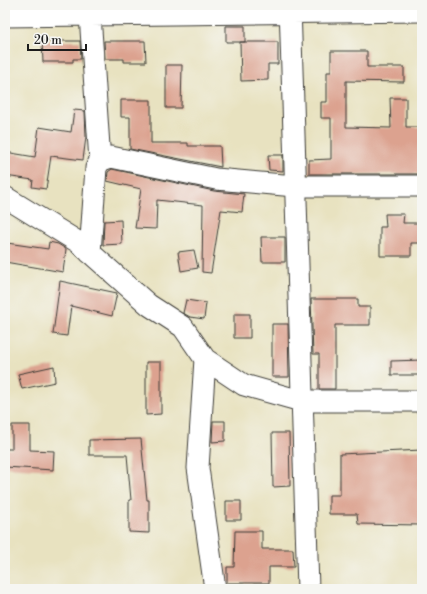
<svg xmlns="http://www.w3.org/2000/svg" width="427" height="594" viewBox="0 0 427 594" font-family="'Libre Bodoni',serif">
<rect width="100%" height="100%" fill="#f6f6f2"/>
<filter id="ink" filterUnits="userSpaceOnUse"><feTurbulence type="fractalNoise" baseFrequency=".025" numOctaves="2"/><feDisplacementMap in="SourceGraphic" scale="8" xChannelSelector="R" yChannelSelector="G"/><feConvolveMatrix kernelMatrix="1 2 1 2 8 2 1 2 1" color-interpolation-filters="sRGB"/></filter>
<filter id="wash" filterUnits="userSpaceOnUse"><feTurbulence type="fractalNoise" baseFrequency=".012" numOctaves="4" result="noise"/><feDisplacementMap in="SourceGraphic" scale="16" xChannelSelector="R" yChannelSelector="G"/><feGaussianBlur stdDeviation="0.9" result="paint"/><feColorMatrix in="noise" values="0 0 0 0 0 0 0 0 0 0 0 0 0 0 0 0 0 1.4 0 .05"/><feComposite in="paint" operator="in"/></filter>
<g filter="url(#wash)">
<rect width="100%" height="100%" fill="#e8e2c0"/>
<g id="blocks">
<path fill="#dca28f" d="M226,26H245V42H226Z
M42,41H80L81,59H73V62H43Z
M104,41H145L146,62H124V59H105Z
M240,42H278V64H268V80L241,81Z
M331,51H367V67H404V82L346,81V127L391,128L390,98H406V127H422V174H309V160L331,159V118H321V102H327V72H331Z
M166,65H182L181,108H166Z
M121,100H151V143H188V146H220L221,167L130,149V117H121Z
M74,110L85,111L86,137L83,160L51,156L46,189L32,187L33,180L5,176V152L35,157L39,127L71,132Z
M268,155H283V171L269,170Z
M112,169L214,191L244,194L242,212L221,210L211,273L202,272L203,205L157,200L156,229L135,228L141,189L107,181L108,172Z
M385,214H404L403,223H422V243H411V256H380V227H386Z
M121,220L122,244L103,245L104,221Z
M261,237H285V262H262Z
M49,242L58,244L66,249L63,272L5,262L7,243L48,249Z
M194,250L198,268L181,271L178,252Z
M60,281L117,293L112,316L71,306L67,336L53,334Z
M311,299H358V307H370V325H335V389H319V354H313Z
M186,300L206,303L204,319L190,317L183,313Z
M234,314H250V338H234Z
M272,324H288L289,377H272Z
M422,360V375H391V361Z
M146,362H161V414L146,415Z
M54,366L55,382L22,389L18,374Z
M213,421H225V441L212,442Z
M12,425H30V450L54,451L53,470L5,467V449H12Z
M272,433H289L290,486L273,487Z
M141,439L147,500H149V533L129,532V500H131L127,455H89V440Z
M422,450V525L358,524L357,514H329V495H340V454Z
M226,501H241V520H226Z
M235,531H262V549H293L294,567H269V583H227V567H234Z"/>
</g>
</g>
<g filter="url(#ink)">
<use href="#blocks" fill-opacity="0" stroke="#3b3a35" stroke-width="1"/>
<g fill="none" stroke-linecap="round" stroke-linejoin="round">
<g stroke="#3b3a35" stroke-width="23">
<path id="minor" d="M290,5L308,589
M90,15L100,161
M5,16L422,11
M5,197L78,242L149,305L183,327L205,359L244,385L301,401H422
M90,253L96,168L100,161L111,157L216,179L295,186H422
M205,359L198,468L215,589"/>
</g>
<use href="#minor" stroke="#fff" stroke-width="21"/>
</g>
</g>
<rect width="427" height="594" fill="none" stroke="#f6f6f2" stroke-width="20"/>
<path d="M28 44v6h58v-6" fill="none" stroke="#1c1c1c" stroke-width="2"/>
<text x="34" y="44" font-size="12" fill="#1c1c1c" stroke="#f6f6f2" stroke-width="3" paint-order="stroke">20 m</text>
</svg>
